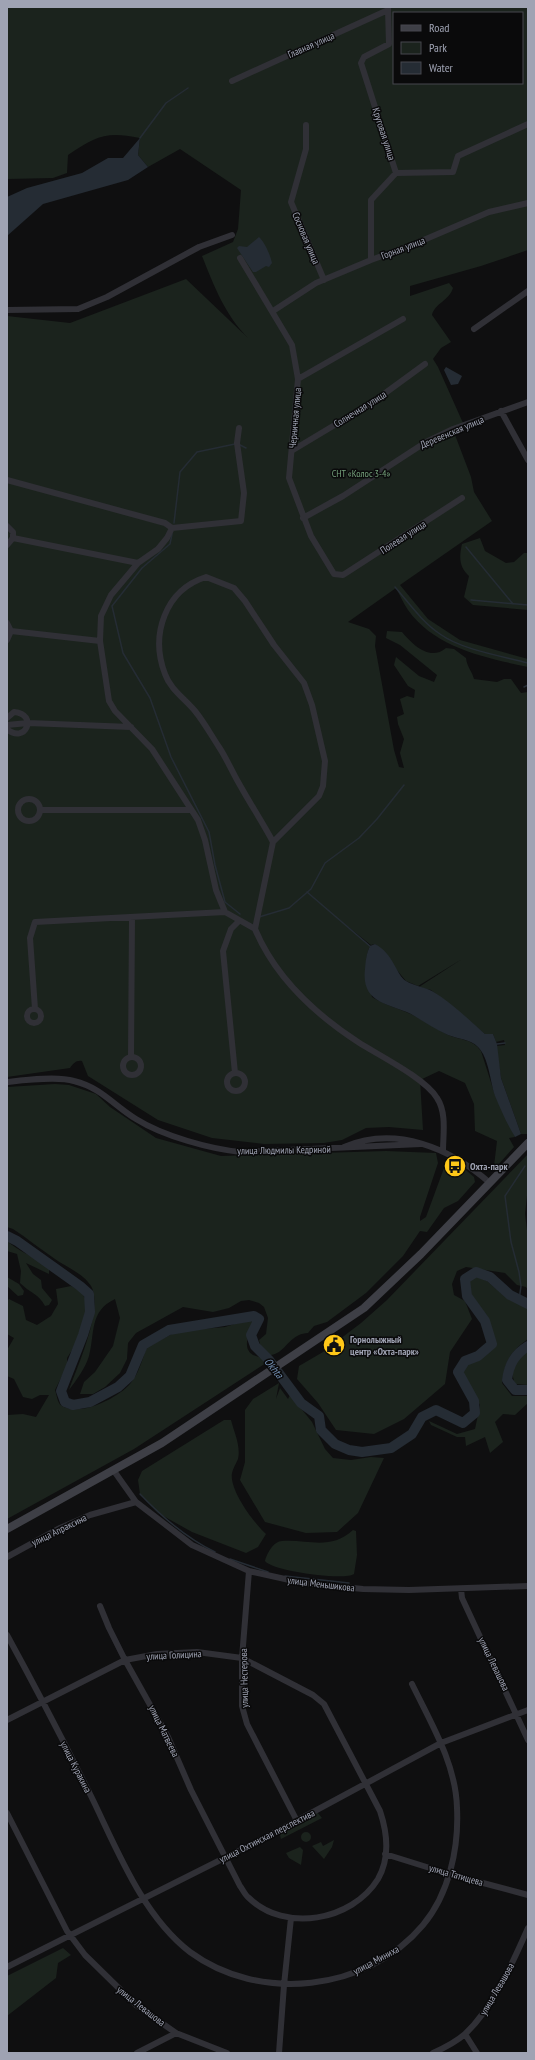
<svg xmlns="http://www.w3.org/2000/svg" width="535" height="2060" viewBox="0 0 535 2060" font-family="'PT Sans Narrow',sans-serif">
<rect width="100%" height="100%" fill="#0f0f10"/>
<path fill="#1b231d" fill-rule="evenodd" d="M7,7H528V250L481,266L410,286V296L449,283L453,288C449,301 435,303 432,315L451,342L441,348L433,359L438,367L463,423L452,427L471,477L474,492L492,521L400,585L428,619L460,640L528,659V667C486,658 435,648 408,610C403,603 400,595 396,588L348,622L369,629L376,636L375,646L394,750L399,767L404,768L400,753L404,739L398,724L397,717L404,714L400,699L407,696L414,698L415,690L408,686L394,665L396,657L419,676L434,682L437,675L400,645L386,638L387,631L402,632C412,644 430,662 446,648L454,649L466,658C467,667 472,671 474,679L497,682L504,679H511L521,693L528,692V1134H521L501,1078L496,1046L505,1045L504,1040L496,1042L493,1034H485L431,990L419,987L462,959L418,986L406,981L375,944L371,945L342,922L370,946C362,961 369,981 372,997C383,1004 394,1007 406,1012C421,1018 434,1028 448,1035C460,1040 473,1039 481,1051L495,1095L515,1137L509,1138L514,1147L498,1165L494,1166L497,1141L475,1131L474,1104L465,1083L439,1071L420,1080L423,1130L389,1127L366,1128L342,1140L324,1143L264,1144L212,1138L158,1120L88,1076L82,1061C76,1060 73,1064 70,1068L7,1077V316L70,323L186,279L248,338C225,315 214,286 202,256L233,242L238,229L241,190L180,149L148,167L138,155L140,138C106,131 96,136 68,155L67,173L53,178L7,179ZM394,13H522V83H394Z
M480,538L485,551L506,563L514,562L524,553H528V610L473,605L464,597L469,576C459,567 459,557 462,544Z
M55,1084L69,1085L96,1094L110,1107L156,1138L221,1156L386,1151L436,1153L438,1163L420,1217V1221L426,1217L444,1168L461,1166L474,1177L475,1182L458,1201L444,1208L427,1232L420,1231L403,1256L366,1293L327,1322L314,1326L308,1333C305,1333 301,1334 299,1335C286,1341 282,1357 266,1355L261,1348L259,1340L266,1334L268,1318L264,1307L259,1303L249,1300L241,1301L229,1308L213,1312L183,1307L136,1333L128,1343L127,1359L120,1373L105,1387L93,1394H80L84,1382L95,1372L113,1346L120,1318L115,1299C89,1311 95,1334 89,1356C85,1369 77,1379 69,1390C77,1367 104,1308 91,1286C84,1274 66,1267 55,1259C40,1249 27,1238 13,1229L7,1227V1087Z
M528,1154V1223L527,1196L525,1214L528,1238V1290L526,1287L517,1285L505,1273L466,1267L457,1271L452,1284L454,1295L465,1301L472,1319L450,1352L445,1384L404,1419L374,1434L336,1430L318,1403L297,1379L299,1366L323,1352L361,1323L387,1300Z
M7,1241C19,1252 36,1257 49,1268V1274L26,1263L33,1274L41,1280L42,1288L52,1300L49,1305L45,1306C39,1294 30,1293 20,1283L21,1271L17,1254L7,1251Z
M476,1276L487,1281L507,1298L528,1307V1339C510,1352 505,1361 502,1383L512,1396H528V1403L515,1415L503,1414L495,1422L503,1442L490,1453L485,1437L466,1446L465,1437H457L431,1425L429,1421L457,1434L475,1429L480,1405L463,1372L466,1365C480,1359 489,1355 496,1342L487,1316L471,1294L469,1280Z
M7,1277L19,1284L24,1291L23,1295L18,1296L7,1286Z
M71,1286L81,1291L87,1302L86,1316L74,1347L67,1358V1366L55,1390C57,1395 57,1403 62,1406C80,1417 118,1398 130,1384C139,1373 142,1360 147,1347L172,1334L191,1330L225,1327L250,1319L253,1323C250,1332 241,1348 253,1355C259,1357 262,1358 266,1363L134,1449L7,1519V1415L23,1414L36,1417L49,1395H40L32,1399L23,1397L14,1379L7,1376V1350L14,1338L7,1334V1301L9,1299L23,1306L26,1320L37,1325L51,1316L58,1304L56,1289Z
M528,1351V1385L515,1384C509,1367 514,1361 528,1351Z
M279,1383L276,1399L280,1388L288,1399L290,1395L312,1422L325,1449L333,1458L351,1460L371,1457L384,1458L358,1513L337,1532L306,1533L265,1522L240,1480L245,1462V1410L253,1399Z
M224,1420H231C234,1432 241,1446 238,1459C236,1464 233,1468 232,1473C229,1490 254,1523 266,1534L258,1547L246,1553L192,1532L158,1513L140,1494L138,1480L142,1471Z
M353,1530L356,1531L357,1555L354,1574C344,1581 272,1571 265,1561C267,1553 274,1541 282,1541C308,1539 330,1551 353,1530Z
M317,1812L322,1818L281,1839L279,1831Z
M301 1837a5 5 0 1 1 10 0a5 5 0 1 1-10 0Z
M334,1840L332,1847L324,1859L312,1846L321,1842L323,1846Z
M300,1847L303,1850L301,1865L289,1858L286,1853Z
M63,1948L71,1955L58,1963L56,1978L7,2016V1976Z"/>
<path fill="#252c34" d="M140,138L138,155L148,167L128,180L43,204L7,236V197L27,188L82,173L108,158H123Z
M259,237C265,243 270,254 272,263L269,267L266,266L256,272H253L237,248L239,246L247,247Z
M446,367L462,376L458,384L451,385L444,370Z
M375,944C394,954 396,975 406,981C414,986 425,987 432,991C452,1003 468,1019 485,1034H493L497,1044L501,1078L521,1134L515,1137C507,1124 501,1110 495,1096C490,1081 489,1058 478,1047C470,1039 458,1039 448,1035C435,1029 423,1021 411,1014C387,1003 361,1003 365,969C366,960 366,954 370,946Z"/>
<g fill="none" stroke-linecap="round" stroke-linejoin="round">
<path stroke="#252c34" stroke-width="1.5" d="M140,138L166,103L188,88
M240,445L246,448
M174,523L180,472L197,452L235,444
M172,534L170,544L142,568L112,606L123,653L150,698L171,757L209,832L215,865L225,902L240,914
M466,547L513,604
M395,587C409,603 422,622 440,634C462,650 502,656 528,663
M471,600L528,605
M524,687L528,685
M307,892L371,947
M259,917L289,908L311,889L325,863L359,838L377,819L404,785
M497,1044L505,1043
M519,1300L521,1286L519,1272L511,1242L505,1196L525,1166
M140,1494C162,1517 186,1538 215,1552
M230,1559L268,1572
M285,1576L349,1583"/>
<path stroke="#252c34" stroke-width="10" d="M7,1236L17,1241L80,1286L89,1294L90,1312L83,1335L61,1391L65,1402L73,1405L90,1402L118,1387L130,1376L143,1345L169,1330L254,1316L259,1319L251,1335L255,1346L269,1360L301,1403L319,1416L321,1430L335,1444L349,1450L362,1452L391,1448L412,1434L422,1417L436,1410L463,1423L475,1413L474,1401L458,1372L465,1361L478,1356L492,1344L485,1321L467,1296L465,1279L476,1272L490,1277L510,1295L528,1304
M528,1346C515,1354 509,1364 507,1380L515,1390H528"/>
<path stroke="#303036" stroke-width="6" d="M388,10L389,44L364,57L361,63L396,173L453,172L458,156L528,124
M232,81L388,10V7
M306,125V149L291,202L324,280
M396,173L371,200V260L412,245L489,212L528,203
M240,258L292,345L298,379L289,478L311,536L334,574L343,575L462,498
M7,310L78,309L107,297L199,247L232,235
M273,311L316,283L371,260
M474,329L528,291
M298,379L403,319
M501,411L528,460
M239,428L237,443L244,493L241,521L172,528L167,538L158,549L138,563L111,595L101,616L100,641L109,701L115,711L152,749L198,820L205,840L216,890L225,912L255,929
M293,450L373,402L425,364
M7,480L165,523L172,528
M303,518L343,496L426,442L453,429L528,402
M7,526L13,532V538L7,545
M13,538L138,563
M7,623L11,631L7,640
M11,631L100,641
M7,718L14,712C39,714 25,745 7,729
M7,725L28,723L131,727
M18 810a11 11 0 1 1 22 0a11 11 0 1 1-22 0Z
M41,810H191
M273,842L319,796L323,786L325,761L312,705L304,683L274,645L245,601L234,588L206,577C165,590 150,635 165,674C170,689 185,699 195,711C204,722 211,735 219,747C227,759 233,774 241,787C251,805 263,823 273,842L255,929C275,977 315,1014 358,1042C378,1055 425,1078 437,1098C447,1113 443,1135 443,1151
M27 1016a7 7 0 1 1 14 0a7 7 0 1 1-14 0Z
M35,1009L30,938L35,922L225,912
M131,1057L132,918
M123 1066a9 9 0 1 1 18 0a9 9 0 1 1-18 0Z
M235,1073L223,951L231,929L239,921
M227 1082a9 9 0 1 1 18 0a9 9 0 1 1-18 0Z
M7,1082C25,1080 57,1076 74,1081C102,1088 113,1105 136,1119C163,1136 210,1149 241,1152L421,1144
M344,1147C396,1125 450,1148 490,1183
M114,1471L136,1502L192,1545L249,1571L303,1583L363,1589L409,1590L528,1586
M7,1557L60,1528L90,1515L136,1502
M249,1571L242,1658V1706L247,1724L297,1821
M461,1589L462,1598L528,1740
M7,1635C36,1688 64,1742 91,1796C117,1849 142,1915 190,1952C259,2003 367,1992 423,1925C449,1894 459,1848 457,1808C456,1764 431,1723 412,1684
M7,1720L125,1660L157,1654L197,1652L242,1658L313,1695L324,1704L380,1811C387,1832 390,1858 378,1879C352,1921 285,1933 249,1898C245,1895 243,1890 240,1886L191,1790L168,1737L125,1660L109,1628L100,1606
M7,1813L67,1931L85,1955L136,2005L176,2033L227,2053
M385,1854L449,1874L528,1895
M7,1967L274,1833L441,1743L528,1710
M465,2034L477,2053
M137,2053L176,2033
M279,2053L284,1985L291,1918
M433,2053C444,2048 456,2042 465,2034C493,2008 513,1962 528,1928"/>
<path stroke="#3e3f46" stroke-width="8" d="M7,1529L162,1443L364,1308L421,1254L528,1143"/>
</g>
<defs>
<g id="bus-disc" transform="scale(1.15)"><circle r="9.5" fill="#ffc818" stroke="#0a0a0b"/><path d="M-5-6H5V4H4V6H2V4H-2V6H-4V4H-5ZM-3.5-4V0h7V-4ZM-3.5 1.2v1.5H-2V1.2ZM2 1.2v1.5H3.5V1.2Z" fill="#111"/></g>
<g id="civic-disc" transform="scale(1.15)"><circle r="9.5" fill="#ffc818" stroke="#0a0a0b"/><path d="M-.6-6.5H3V-4.5H.6V-3L4-1V1h2V6H-6V1h2V-1L-.6-3ZM-1.2 2.5V6h2.4V2.5Z" fill="#111"/></g>
</defs>
<g fill-rule="evenodd">
<use href="#bus-disc" x="455" y="1166"/>
<use href="#civic-disc" x="334" y="1345"/>
</g>
<g text-anchor="middle" dominant-baseline="central" stroke-width="3" stroke-linejoin="round" paint-order="stroke">
<g font-size="10" fill="#9fa3b3" stroke="#0a0a0b">
<text transform="translate(311 45) rotate(-24)">Главная улица</text>
<text transform="translate(384 134) rotate(72)">Круговая улица</text>
<text transform="translate(306 238) rotate(67)">Сосновая улица</text>
<text transform="translate(403 248) rotate(-21)">Горная улица</text>
<text transform="translate(360 409) rotate(-32)">Солнечная улица</text>
<text transform="translate(295 418) rotate(-85)">Черничная улица</text>
<text transform="translate(452 432) rotate(-23)">Деревенская улица</text>
<text transform="translate(403 537) rotate(-33)">Полевая улица</text>
<text transform="translate(284 1150) rotate(-1)">улица Людмилы Кедриной</text>
<text transform="translate(59 1530) rotate(-26)">улица Апраксина</text>
<text transform="translate(321 1584) rotate(7)">улица Меньшикова</text>
<text transform="translate(174 1655) rotate(-3)">улица Голицина</text>
<text transform="translate(494 1664) rotate(64)">улица Левашова</text>
<text transform="translate(244 1678) rotate(-91)">улица Нестерова</text>
<text transform="translate(164 1731) rotate(64)">улица Матвеева</text>
<text transform="translate(76 1767) rotate(63)">улица Куракина</text>
<text transform="translate(267 1836) rotate(-27)">улица Охтинская перспектива</text>
<text transform="translate(456 1875) rotate(16)">улица Татищева</text>
<text transform="translate(376 1960) rotate(-28)">улица Миниха</text>
<text transform="translate(497 1989) rotate(-60)">улица Левашова</text>
<text transform="translate(141 2006) rotate(38)">улица Левашова</text>
</g>
<g font-size="10" fill="#74a07b" stroke="#0a0a0b">
<text x="361" y="473">СНТ «Колос 3-4»</text>
</g>
<g font-size="10" font-weight="bold" fill="#9fa3b3" stroke="#0a0a0b" text-anchor="start">
<text x="470" y="1166">Охта-парк</text>
<text x="350" y="1339">Горнолыжный<tspan x="350" dy="12">центр «Охта-парк»</tspan></text>
</g>
<g font-size="11" font-style="italic" fill="#728eb1" stroke="#0a0a0b">
<text transform="translate(274 1368) rotate(51)">Okhta</text>
</g>
</g>
<rect width="535" height="2060" fill="none" stroke="#9fa3b3" stroke-width="16"/>
<rect x="393" y="12" width="130" height="72" fill="#0a0a0b" stroke="#46474e"/>
<rect x="401" y="25" width="20" height="6" fill="#3e3f46" stroke="#46474e"/>
<text x="429" y="32" font-size="12" fill="#9fa3b3">Road</text>
<rect x="401" y="42" width="20" height="12" fill="#1b231d" stroke="#46474e"/>
<text x="429" y="52" font-size="12" fill="#9fa3b3">Park</text>
<rect x="401" y="62" width="20" height="12" fill="#252c34" stroke="#46474e"/>
<text x="429" y="72" font-size="12" fill="#9fa3b3">Water</text>
</svg>
